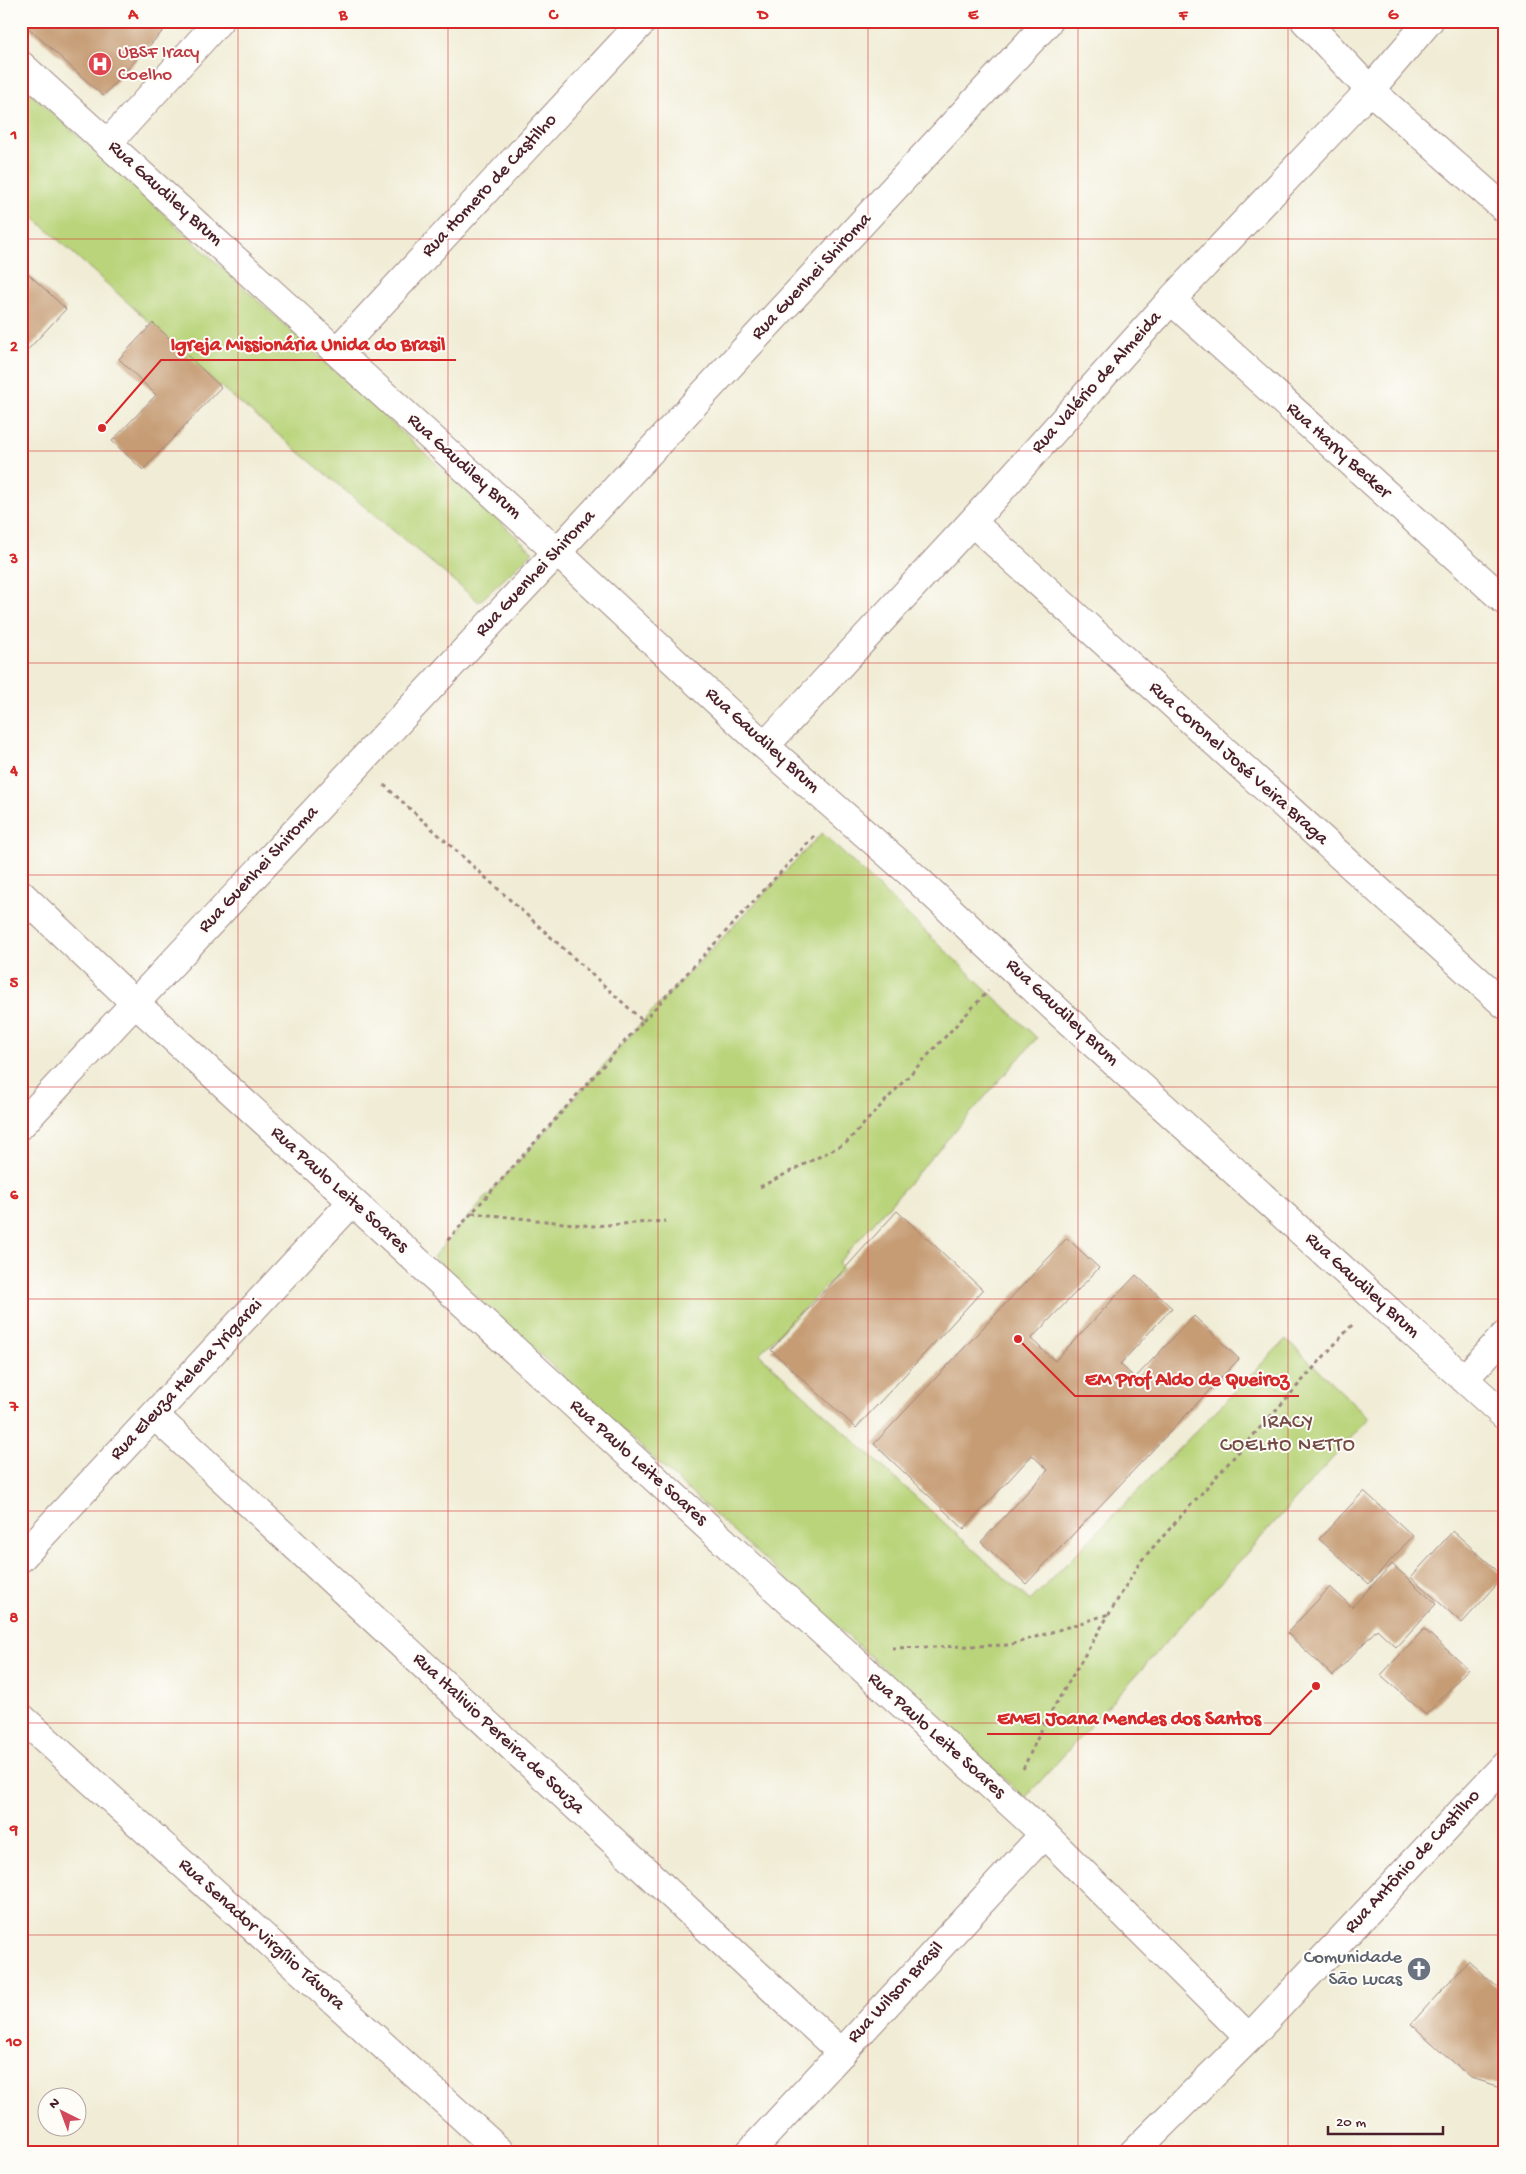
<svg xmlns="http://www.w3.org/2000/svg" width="1526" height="2174" viewBox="0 0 1526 2174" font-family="'Gochi Hand',sans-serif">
<rect width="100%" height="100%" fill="#fdfcf7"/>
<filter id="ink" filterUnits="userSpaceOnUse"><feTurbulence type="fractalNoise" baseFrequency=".02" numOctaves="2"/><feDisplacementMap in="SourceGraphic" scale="10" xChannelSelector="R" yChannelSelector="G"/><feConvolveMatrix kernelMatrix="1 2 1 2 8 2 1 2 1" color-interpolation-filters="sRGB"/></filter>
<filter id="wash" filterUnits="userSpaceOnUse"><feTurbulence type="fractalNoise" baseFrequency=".0096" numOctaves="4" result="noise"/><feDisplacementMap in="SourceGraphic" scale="20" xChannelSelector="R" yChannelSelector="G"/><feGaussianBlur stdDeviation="1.12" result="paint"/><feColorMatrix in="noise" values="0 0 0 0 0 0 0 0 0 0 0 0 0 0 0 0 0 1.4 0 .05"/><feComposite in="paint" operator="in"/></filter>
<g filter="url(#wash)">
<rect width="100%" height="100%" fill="#f0ecd5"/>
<path fill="#b9d47a" stroke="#827a52" d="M21,84L533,552L479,602L221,387L21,206Z
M822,833L1037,1038L838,1263L843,1269L759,1354L1030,1601L1286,1339L1369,1418L1025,1798L433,1257L643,1021Z"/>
<g id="blocks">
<path fill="#c69c74" d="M21,21H172L103,96Z
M21,267L66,309L21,357Z
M153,323L221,387L143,470L112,441L156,395L119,359Z
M897,1211L983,1290L856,1428L771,1350Z
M1067,1238L1099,1268L1031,1339L1055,1361L1136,1275L1172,1308L1120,1364L1135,1378L1194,1316L1239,1359L1026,1584L981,1542L1048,1470L1032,1455L964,1529L874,1444Z
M1364,1491L1413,1536L1369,1584L1319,1539Z
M1453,1531L1504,1577L1462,1623L1411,1577Z
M1392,1564L1436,1604L1396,1647L1377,1629L1333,1676L1287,1633L1330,1587L1352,1607Z
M1424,1629L1468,1669L1426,1715L1381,1675Z
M1468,1961L1505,1994V2088L1471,2078L1411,2024Z"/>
</g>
</g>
<g filter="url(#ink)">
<use href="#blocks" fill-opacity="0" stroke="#9d8680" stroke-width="1"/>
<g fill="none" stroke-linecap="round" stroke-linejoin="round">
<g stroke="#9d8680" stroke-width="30">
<path id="minor" d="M1305,21L1370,90L1505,209
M21,65L557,552L765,746L918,880L1061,1014L1505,1416
M108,143L219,21
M1171,300L1505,601
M337,351L643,21
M972,522L1505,1005
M765,746L972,522L1171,300L1370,90L1429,21
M21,894L135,1003L1044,1834L1249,2038
M21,1125L557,552L1049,21
M1464,1379L1505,1335
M154,1415L842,2053
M21,1558L352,1202
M21,1717L502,2153
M749,2153L1044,1834
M1133,2153L1249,2038L1505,1765"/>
</g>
<path stroke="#9d8680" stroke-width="3" stroke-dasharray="4 4" stroke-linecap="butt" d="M384,785L643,1021L446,1242
M643,1021L816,834
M760,1187L846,1143L988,991
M472,1213L592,1226L666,1221
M892,1648L1010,1645L1109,1614
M1023,1769L1045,1722L1140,1562L1352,1325"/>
<use href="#minor" stroke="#fff" stroke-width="28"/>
</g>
</g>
<path fill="none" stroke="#d62828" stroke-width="1" stroke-opacity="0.55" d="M238,21V2153M448,21V2153M658,21V2153M868,21V2153M1078,21V2153M1288,21V2153M21,239H1505M21,451H1505M21,663H1505M21,875H1505M21,1087H1505M21,1299H1505M21,1511H1505M21,1723H1505M21,1935H1505"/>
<defs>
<g id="hospital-disc" transform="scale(1.25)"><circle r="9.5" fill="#e0444e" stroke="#fdfcf7"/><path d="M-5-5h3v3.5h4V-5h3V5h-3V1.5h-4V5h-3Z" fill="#fff"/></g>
<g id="church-disc" transform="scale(1.25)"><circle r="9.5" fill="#6b7280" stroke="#fdfcf7"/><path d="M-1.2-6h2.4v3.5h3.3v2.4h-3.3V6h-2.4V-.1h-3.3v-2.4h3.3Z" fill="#fff"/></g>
</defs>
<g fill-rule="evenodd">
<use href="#hospital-disc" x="100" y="64"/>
<use href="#church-disc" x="1419" y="1969"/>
</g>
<g text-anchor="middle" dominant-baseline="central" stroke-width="4" stroke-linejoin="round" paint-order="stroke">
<g font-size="19" fill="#be3a42" stroke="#fdfcf7" text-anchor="start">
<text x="118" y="53">UBSF Iracy<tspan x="118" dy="22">Coelho</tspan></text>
</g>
<g font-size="19" fill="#4a1f2b" stroke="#fdfcf7">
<text transform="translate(490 186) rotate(-47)">Rua Homero de Castilho</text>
<text transform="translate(165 194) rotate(42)">Rua Gaudiley Brum</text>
<text transform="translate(812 277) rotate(-47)">Rua Guenhei Shiroma</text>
<text transform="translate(1097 383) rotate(-48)">Rua Valério de Almeida</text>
<text transform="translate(1338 451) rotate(42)">Rua Harry Becker</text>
<text transform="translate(464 467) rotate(42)">Rua Gaudiley Brum</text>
<text transform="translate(536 574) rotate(-47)">Rua Guenhei Shiroma</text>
<text transform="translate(762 741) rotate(42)">Rua Gaudiley Brum</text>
<text transform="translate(1238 764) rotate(42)">Rua Coronel José Veira Braga</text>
<text transform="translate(259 870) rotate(-47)">Rua Guenhei Shiroma</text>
<text transform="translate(1062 1013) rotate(43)">Rua Gaudiley Brum</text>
<text transform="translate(339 1190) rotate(42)">Rua Paulo Leite Soares</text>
<text transform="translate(1362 1286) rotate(42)">Rua Gaudiley Brum</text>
<text transform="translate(187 1380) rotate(-47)">Rua Eleuza Helena Yrigarai</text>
<text transform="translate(638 1463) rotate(42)">Rua Paulo Leite Soares</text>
<text transform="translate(498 1734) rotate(43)">Rua Italivio Pereira de Souza</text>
<text transform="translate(936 1736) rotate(42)">Rua Paulo Leite Soares</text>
<text transform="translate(1413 1862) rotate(-47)">Rua Antônio de Castilho</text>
<text transform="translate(261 1935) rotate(42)">Rua Senador Virgílio Távora</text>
<text transform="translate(896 1993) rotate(-47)">Rua Wilson Brasil</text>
</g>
<g font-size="19" fill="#5b616d" stroke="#fdfcf7" text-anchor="end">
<text x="1402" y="1958">Comunidade<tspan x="1402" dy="22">São Lucas</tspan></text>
</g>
<g font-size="20" letter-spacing="1" fill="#754b45" stroke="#fdfcf7">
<text x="1288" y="1423">IRACY<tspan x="1288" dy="23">COELHO NETTO</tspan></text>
</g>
</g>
<path fill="none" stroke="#d62828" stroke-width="2" d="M102 428L161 360H456M1018 1339L1075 1396H1299M1316 1686L1270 1734H987"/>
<g fill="#d62828" stroke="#fdfcf7" stroke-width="2">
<circle cx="102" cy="428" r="5"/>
<circle cx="1018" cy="1339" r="5"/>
<circle cx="1316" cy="1686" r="5"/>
</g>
<g font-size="20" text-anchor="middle" font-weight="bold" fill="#d62828" stroke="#fdfcf7" stroke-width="4" stroke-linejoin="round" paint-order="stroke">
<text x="308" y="350">Igreja Missionária Unida do Brasil</text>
<text x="1187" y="1385">EM Prof Aldo de Queiroz</text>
<text x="1129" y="1724">EMEI Joana Mendes dos Santos</text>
</g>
<rect width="1526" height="2174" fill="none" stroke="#fdfcf7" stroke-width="55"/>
<g transform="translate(62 2112) rotate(318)"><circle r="24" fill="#fdfcf7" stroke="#b5a4a5"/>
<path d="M0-4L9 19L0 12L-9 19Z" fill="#d1495b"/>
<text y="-8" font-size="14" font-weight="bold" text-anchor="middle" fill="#4a1f2b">N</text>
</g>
<path d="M1328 2126v8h115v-8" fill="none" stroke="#4a1f2b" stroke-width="2.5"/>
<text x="1336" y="2126" font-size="15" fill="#4a1f2b" stroke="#fdfcf7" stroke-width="4" paint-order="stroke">20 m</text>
<rect x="28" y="28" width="1470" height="2118" fill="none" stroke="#d62828" stroke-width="2"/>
<g font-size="16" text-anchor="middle" font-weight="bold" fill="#d62828">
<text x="133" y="19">A</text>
<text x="343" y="19">B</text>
<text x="553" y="19">C</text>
<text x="763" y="19">D</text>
<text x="973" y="19">E</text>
<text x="1183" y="19">F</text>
<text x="1393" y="19">G</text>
<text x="14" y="139">1</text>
<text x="14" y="351">2</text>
<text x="14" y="563">3</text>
<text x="14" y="775">4</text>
<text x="14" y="987">5</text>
<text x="14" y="1199">6</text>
<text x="14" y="1411">7</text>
<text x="14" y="1622">8</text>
<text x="14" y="1834">9</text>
<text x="14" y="2046">10</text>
</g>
</svg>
